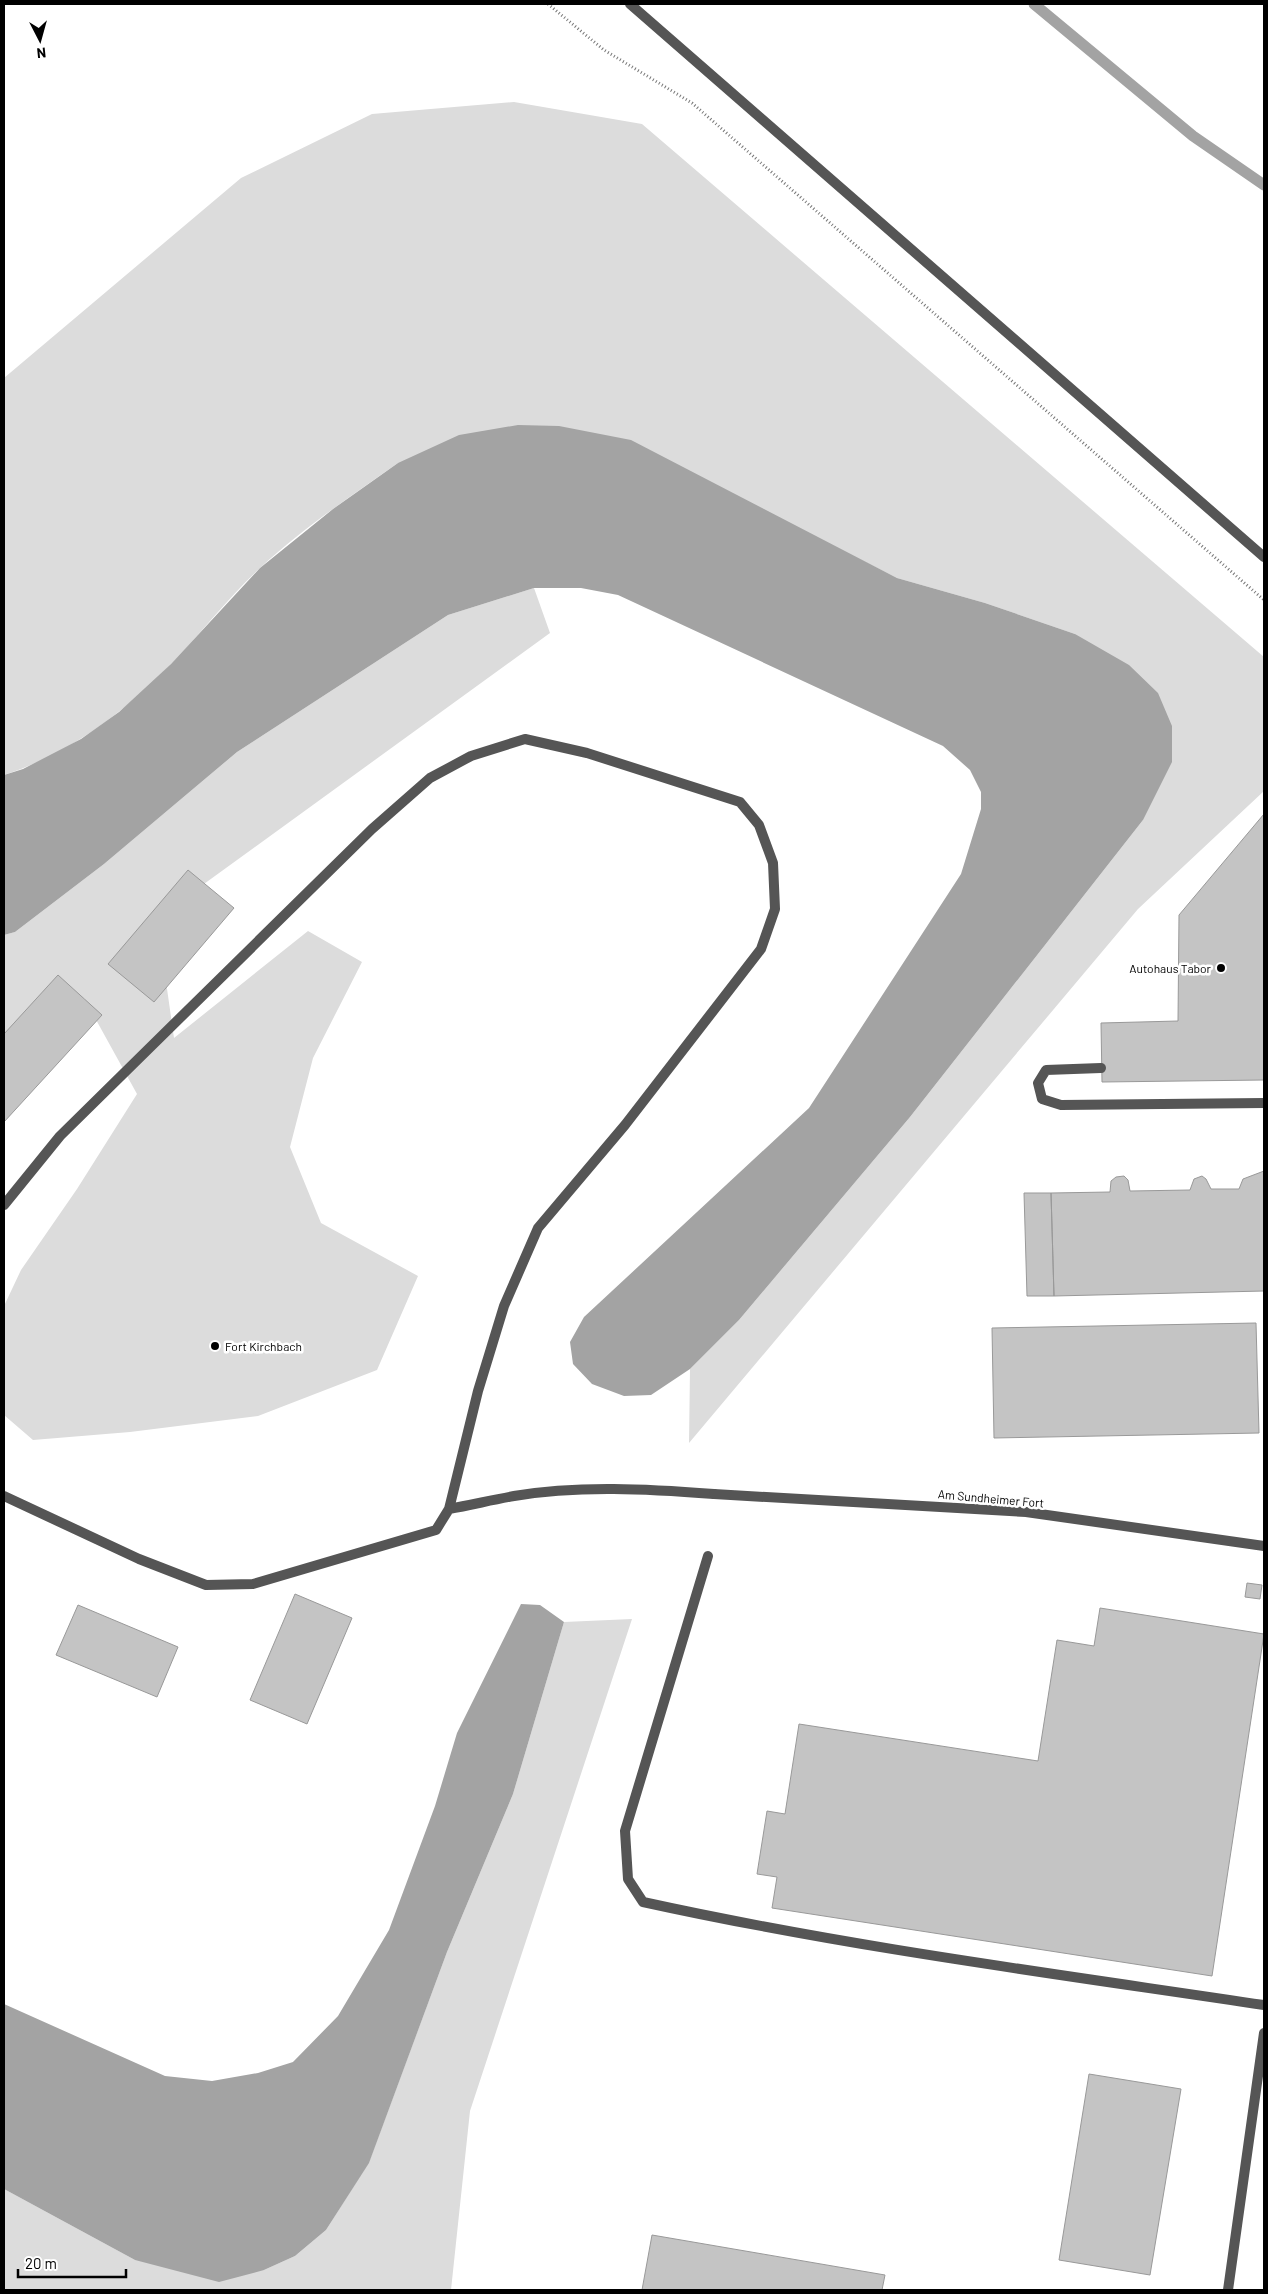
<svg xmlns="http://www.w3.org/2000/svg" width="1268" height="2294" viewBox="0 0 1268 2294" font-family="Barlow,sans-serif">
<rect width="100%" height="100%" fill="#fff"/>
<path fill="#dcdcdc" d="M514,102L642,124L1264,657V791L1138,909L689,1443L690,1369L739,1320L910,1117L1143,820L1075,634L985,603L897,578L833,546L398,463C351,496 302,529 260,568C229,597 202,632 172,663C125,712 69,754 4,775V378L241,178L372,114Z
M534,588L550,633L157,918L174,1038L308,931L362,962L313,1058L290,1147L321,1223L418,1276L377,1370L258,1416L130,1432L33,1440L4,1415V1306L21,1270L77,1189L137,1094L84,998L4,1065V935L15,932L104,864L237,752L448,615Z
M632,1619L470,2111L451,2290H4V2189L135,2260L264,2270L295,2256L326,2230L369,2162L447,1952L513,1794L564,1622Z"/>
<path fill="#a3a3a3" d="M518,425L559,426L631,440L897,578L985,603L1075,634L1129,665L1158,693L1172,726V762L1143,820L910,1117L739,1320L690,1369L651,1395L624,1396L592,1384L573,1364L570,1342L584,1317L809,1108L961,874L981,809V792L970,770L943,746L618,595L581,588H534L448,615L237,752L104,864L15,932L4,935V775L23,769L81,739L119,712L171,664L260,568L333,509L398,463L459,435Z
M521,1604L540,1605L564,1622L513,1794L447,1952L369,2163L326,2230L295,2256L264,2270L219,2282L135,2260L4,2189V2004L165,2076L212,2081L258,2073L293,2062L338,2016L389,1930L435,1806L457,1733Z"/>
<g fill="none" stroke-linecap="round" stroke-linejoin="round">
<path stroke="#a3a3a3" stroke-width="11" d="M1034,4L1193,136L1264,185"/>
</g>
<path fill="#c4c4c4" stroke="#999" d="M1264,814V1080L1102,1082L1101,1023L1178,1021L1179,915Z
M188,870L234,908L154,1002L108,964Z
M58,975L102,1015L4,1122V1034Z
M1264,1171V1291L1054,1296L1051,1193L1110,1192L1111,1181L1116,1177L1124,1176L1128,1180L1130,1191L1190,1190L1194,1179L1202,1176L1206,1179L1211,1189H1239L1243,1179Z
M1024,1193H1051L1054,1296H1027Z
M1256,1323L1259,1433L994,1438L992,1328Z
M1247,1583L1262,1585L1260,1599L1245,1597Z
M295,1594L352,1618L307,1724L250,1700Z
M78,1605L178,1647L157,1697L56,1655Z
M1100,1608L1264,1634L1212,1976L772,1908L777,1877L757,1874L767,1811L785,1814L799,1724L1038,1761L1057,1640L1094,1646Z
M1089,2074L1181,2089L1150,2275L1059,2260Z
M652,2235L885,2275L882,2290H642Z"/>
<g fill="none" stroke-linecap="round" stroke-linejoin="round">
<path stroke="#777" stroke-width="3" stroke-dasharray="1 2.5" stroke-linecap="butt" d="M548,4L604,50L692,103L1264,600"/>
<path stroke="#555" stroke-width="10" d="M1101,1068L1046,1070L1038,1083L1042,1099L1061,1105L1264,1103
M4,1205L60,1136L372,829L430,778L471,756L525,739L587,753L740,802L759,825L773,863L775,909L761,949L625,1125L538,1228L504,1306L478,1391L449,1509L436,1530L253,1584L206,1585L139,1559L4,1496
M449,1509C471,1505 492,1500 514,1496C578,1485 649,1489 714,1494
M708,1556L625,1831L628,1879L643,1902C848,1947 1057,1974 1264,2005
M1228,2290L1264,2033"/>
<path stroke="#555" stroke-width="10" d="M714,1494L1026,1512L1264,1546"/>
<path stroke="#555" stroke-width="10" d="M630,4L1264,557"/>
</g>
<g fill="#000" stroke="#fff" stroke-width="2">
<circle cx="1221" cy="968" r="5"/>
<circle cx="215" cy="1346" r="5"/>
</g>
<g text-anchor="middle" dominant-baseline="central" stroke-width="5" stroke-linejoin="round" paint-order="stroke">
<g font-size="12" fill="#000" stroke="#fff" text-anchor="end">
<text x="1211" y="968">Autohaus Tabor</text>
<text x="225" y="1346" text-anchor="start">Fort Kirchbach</text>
</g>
<g font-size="12" fill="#000" stroke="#fff">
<text transform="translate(991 1498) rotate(5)">Am Sundheimer Fort</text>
</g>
</g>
<rect width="1268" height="2294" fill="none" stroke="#000000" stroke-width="10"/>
<g transform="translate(40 40) rotate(174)" stroke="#ffffff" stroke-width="4" paint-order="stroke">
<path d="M0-4L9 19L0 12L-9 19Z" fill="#000000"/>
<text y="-8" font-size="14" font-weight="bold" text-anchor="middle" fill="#000000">N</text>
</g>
<path d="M18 2269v8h108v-8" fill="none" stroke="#000000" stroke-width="2.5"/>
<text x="25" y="2269" font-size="15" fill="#000000" stroke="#ffffff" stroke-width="4" paint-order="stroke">20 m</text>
</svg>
